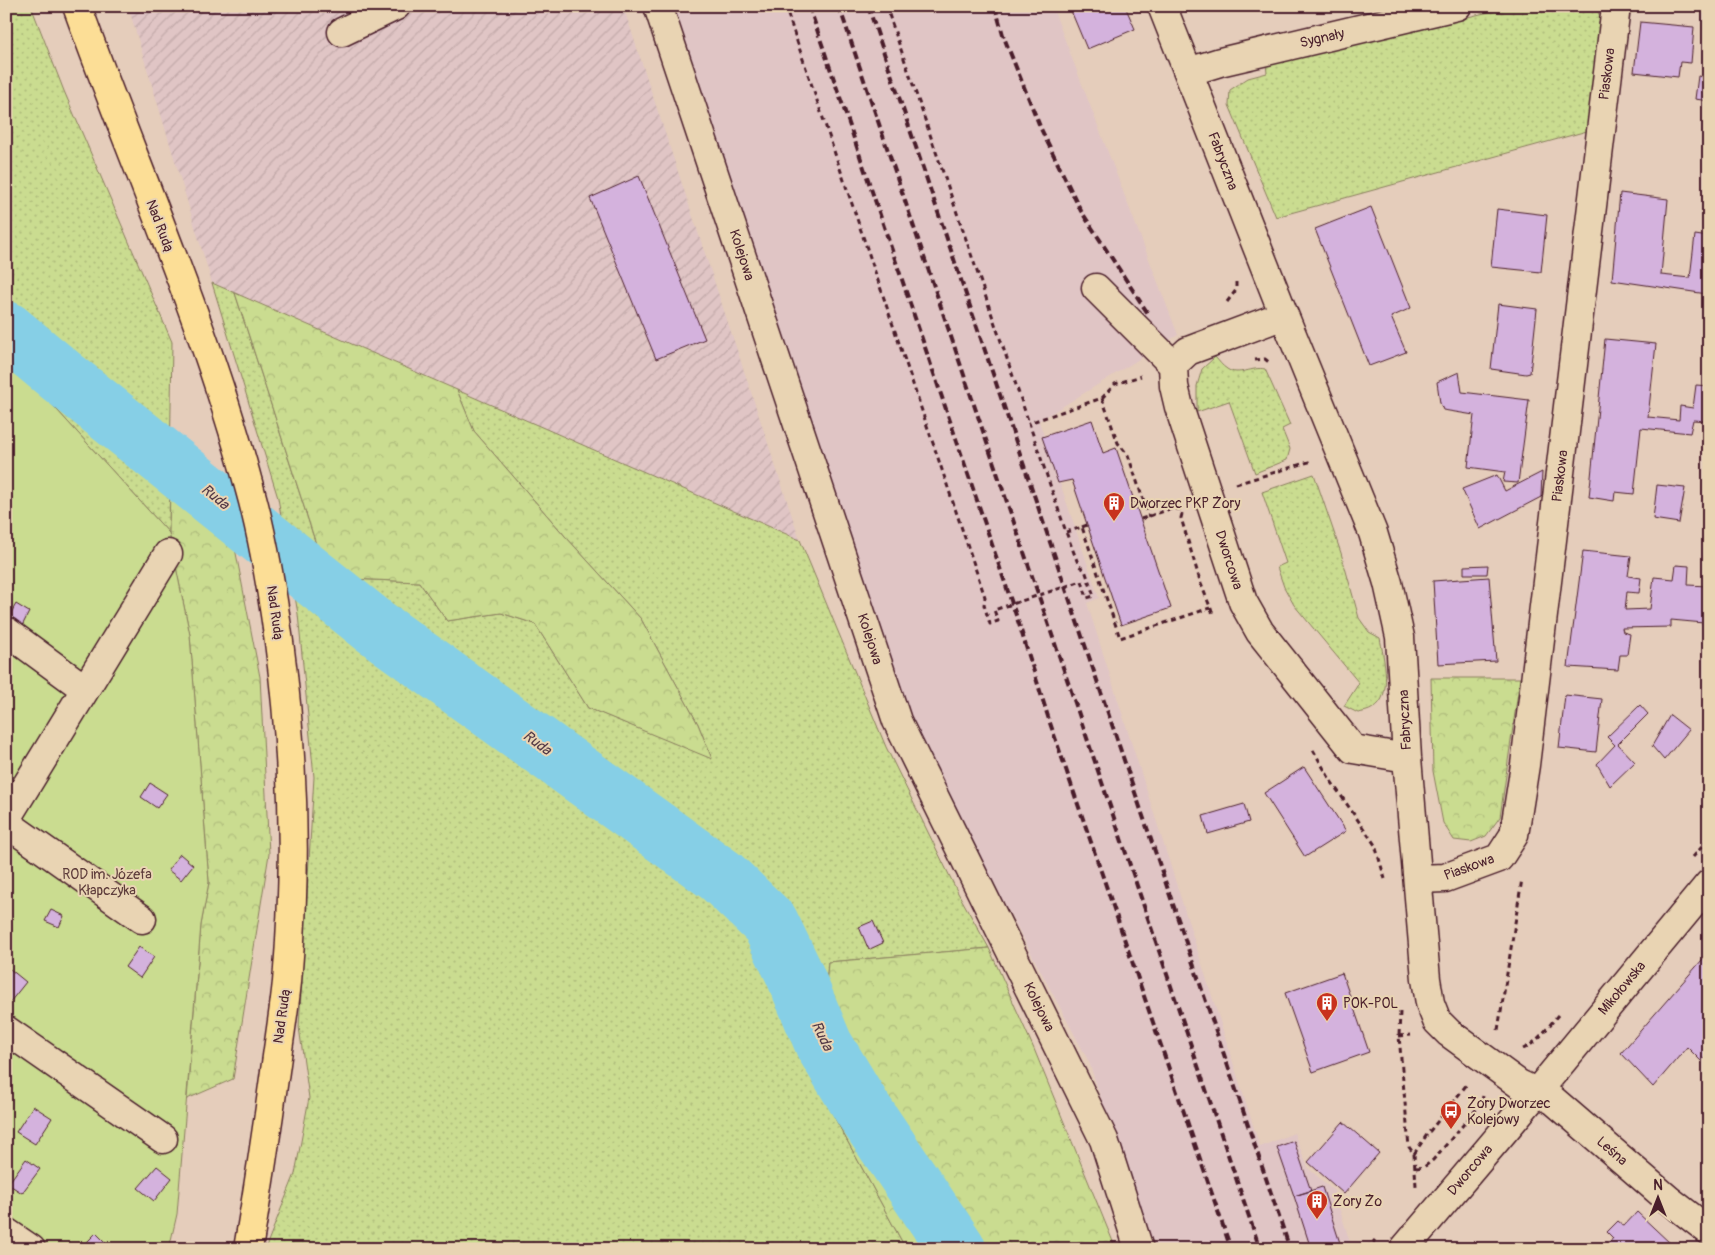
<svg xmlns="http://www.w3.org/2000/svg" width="1715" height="1255" viewBox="0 0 1715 1255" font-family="Pangolin,sans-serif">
<defs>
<pattern id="industrial-furrows" width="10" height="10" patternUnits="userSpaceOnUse" patternTransform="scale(1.25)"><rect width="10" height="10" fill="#e0c5c5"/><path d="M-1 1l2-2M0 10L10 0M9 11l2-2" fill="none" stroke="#c2a9a9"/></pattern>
<pattern id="grass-dots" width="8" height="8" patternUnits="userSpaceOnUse" patternTransform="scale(1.25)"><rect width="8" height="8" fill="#cadc90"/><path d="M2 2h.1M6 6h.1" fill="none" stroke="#afbc7c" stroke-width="1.8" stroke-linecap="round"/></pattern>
<pattern id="forest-crowns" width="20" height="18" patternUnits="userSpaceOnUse" patternTransform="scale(1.25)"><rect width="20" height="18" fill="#cadc90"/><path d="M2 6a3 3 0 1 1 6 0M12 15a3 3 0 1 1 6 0" fill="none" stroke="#afbc7c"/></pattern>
</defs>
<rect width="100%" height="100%" fill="#e5cdbb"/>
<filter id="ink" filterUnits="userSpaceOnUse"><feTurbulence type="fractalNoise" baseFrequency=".02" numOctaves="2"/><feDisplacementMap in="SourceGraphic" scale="10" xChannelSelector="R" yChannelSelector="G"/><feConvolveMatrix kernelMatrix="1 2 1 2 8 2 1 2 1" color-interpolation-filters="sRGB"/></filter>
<g filter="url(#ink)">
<path fill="#e0c5c5" d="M669,6H1052L1178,335L1039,421L1099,598L1087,603L1260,1147L1294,1133L1308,1168L1334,1191L1352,1249H1150L1089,1062L905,716Z"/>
<path fill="url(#industrial-furrows)" d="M128,6H623L800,540L212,283Z"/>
<path fill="url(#grass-dots)" stroke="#8a7e5e" d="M6,6H31L64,91L172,342L169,533L6,354Z
M1515,6H1596L1600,17L1587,131L1276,217L1229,105L1230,90L1248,78L1267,73L1266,64Z
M212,283L235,293L327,578L419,582L447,621L501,613L535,624L588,708L712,758L698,724L641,619L565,536L474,431L457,390L800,540L886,747L958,893L989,948L828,962L818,1087L906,1249H265L295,1174L309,1098L299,1027L314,777L298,614L278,498Z
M1215,357C1219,361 1222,366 1227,369C1238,377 1253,366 1265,369L1290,425L1282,429L1290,449L1287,460L1255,473L1229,401L1197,412V386L1202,369Z
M1314,474L1341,553L1359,618L1369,632L1380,638C1383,656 1394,697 1373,708C1369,711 1363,712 1358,713L1344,706L1359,683L1294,605L1284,587L1277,567L1286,563L1262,492Z"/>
<path fill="url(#forest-crowns)" stroke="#8a7e5e" d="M235,293L457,390L474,431L565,536L641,619L698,724L712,759L588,708L535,624L501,613L447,621L419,582L327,578Z
M170,486L234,543L260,677L269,854L233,1079L187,1099L201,925L209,882L190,635L169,533Z
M1431,678H1520L1500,817L1486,836L1471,842L1454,840L1443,823L1433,771Z
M989,948L1034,1049L1116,1249H906L818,1087L828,962Z"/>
<path fill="#cadc90" stroke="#8a7e5e" d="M6,354L169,533L190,635L209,882L201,925L177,1214L169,1249H6Z"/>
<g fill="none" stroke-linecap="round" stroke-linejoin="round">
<path stroke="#86cfe6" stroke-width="58" d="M6,330L60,375L374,626L721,876L770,923L794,973L824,1045L862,1108L957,1249"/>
</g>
<path fill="#d4b2dd" stroke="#4a1f2b" d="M1069,6H1125L1135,29L1087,49Z
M1640,22L1694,27L1691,63L1680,62L1678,77L1634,72Z
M1698,76L1709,78V101L1695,99Z
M639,176L705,339L656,359L590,198Z
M1620,193L1668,199L1661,275L1690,278L1695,235L1709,237V310H1705L1707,294L1612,280Z
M1371,207L1411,308L1391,317L1406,352L1369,366L1315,229Z
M1497,209L1547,215L1541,272L1491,267Z
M1498,304L1537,309L1530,373L1526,374L1491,369Z
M1605,339L1656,344L1648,417L1679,420L1680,406L1693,408L1696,385L1709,386V421L1693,420L1690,433L1641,428L1634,494L1615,492L1614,501L1589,497Z
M1459,372L1462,392L1529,400L1518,483L1503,482L1505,472L1468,467L1474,415L1443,410L1440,403L1437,382Z
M1092,420L1103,453L1116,448L1171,608L1121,625L1072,480L1058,483L1042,437Z
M1542,472L1541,497L1480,529L1462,489L1497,475L1505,491Z
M1657,485L1685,488L1679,523L1653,519Z
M1583,551L1631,556L1628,576L1641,578L1639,593L1627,592L1625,610L1650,609L1654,577L1674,579L1676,565L1689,566L1688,585L1707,586L1704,623L1671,620V627L1622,628L1623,632L1630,634L1627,655H1620L1618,670L1568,667Z
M1488,565L1487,574H1464V566Z
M1489,577L1496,661L1438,664L1433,581Z
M16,604L29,612L22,626L8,618Z
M1565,695L1602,699L1596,752L1559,748Z
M1640,705L1648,714L1618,744L1635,762L1610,786L1597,764L1615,745L1607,737Z
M1670,715L1689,730L1664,760L1652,746Z
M1304,767L1346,831L1305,857L1264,793Z
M150,783L167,794L157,808L141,797Z
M1244,804L1249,822L1208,834L1203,816Z
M180,854L193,865L181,880L168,870Z
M51,910L64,916L59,927L45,921Z
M873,921L883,943L870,949L868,948L859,927Z
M139,947L154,957L140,978L125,967Z
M1709,952V1053L1701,1061L1687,1047L1653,1087L1621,1053Z
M10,969L26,982L6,1007V974Z
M1342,973L1369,1052L1313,1072L1285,993Z
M33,1106L52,1118L35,1144L16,1132Z
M1343,1122L1379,1153L1344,1194L1308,1162Z
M1294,1141L1311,1191L1294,1196L1277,1147Z
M26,1159L40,1169L22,1193L8,1184Z
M157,1166L172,1178L154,1201L138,1188Z
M1322,1187L1340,1243L1322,1249H1311L1294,1196Z
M1637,1212L1671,1244L1667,1249H1604L1613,1238L1607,1232L1618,1221L1624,1226Z
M96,1233L109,1246L107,1249H80Z"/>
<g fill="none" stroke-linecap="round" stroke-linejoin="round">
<g stroke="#4a1f2b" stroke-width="31">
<path id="minor" d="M658,6L897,721L1104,1140L1139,1249
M1162,6L1284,315L1373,533L1388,583L1400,637L1407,758L1426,979L1430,1003L1437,1021L1449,1033L1519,1084L1553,1100L1669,1200L1709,1231
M342,32L396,6
M1188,72L1220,62L1457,6
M1096,288L1173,365L1174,386L1179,407L1243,602L1260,632L1353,749L1407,758
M1173,365L1188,351L1284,315
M6,631L85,689
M6,819L168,554
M6,823L142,919
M1418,879L1445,878L1499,858L1514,835L1525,765L1616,6
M6,1030L163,1139
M6,1232L31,1249
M1404,1249L1537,1092L1709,884"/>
</g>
<g stroke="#4a1f2b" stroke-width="31">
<path id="major" d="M77,6C135,167 206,324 250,490C264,540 272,591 279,642C294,755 297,868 287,982C284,1011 279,1041 275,1071C267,1130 258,1190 248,1249"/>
</g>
<path stroke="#4a1f2b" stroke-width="3" stroke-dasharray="5 4" stroke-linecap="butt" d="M785,6L985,597L984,605L990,624L998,621L994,610L1082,581L1087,598L1094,596L1085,570L1079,566L1066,532L1029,423L1102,398L1115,384L1141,376
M886,6L1029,423
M1227,302L1236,290V279
M1255,360L1265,359L1270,363
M1102,398L1118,443L1128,455L1149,517
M1236,484L1312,461
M1182,514L1181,518L1201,584L1213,614
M1141,519L1170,509H1181
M1082,527L1087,525
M1066,532L1082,527L1120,638L1210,608
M1313,750L1331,781L1375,845L1385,879
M1693,857L1709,839
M1400,1012L1399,1036L1409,1147L1414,1154L1416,1186
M1498,1030L1522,879
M1399,1036L1411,1035
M1523,1049C1538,1042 1547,1028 1558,1015
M1414,1154L1426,1136L1468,1083
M1416,1168L1424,1167L1433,1160L1481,1104L1483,1096
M1367,1249L1375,1240"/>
<use href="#minor" stroke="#e9d4b3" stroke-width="28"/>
<use href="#major" stroke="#fcde96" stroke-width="28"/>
<path stroke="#4a1f2b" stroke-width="4" stroke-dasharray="8 4" stroke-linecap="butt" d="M809,6L1019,624L1050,723L1231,1249
M839,6L1260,1249
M868,6L1290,1249
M995,6L1003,35L1041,129L1081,211L1149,315"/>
</g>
</g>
<defs>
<g id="building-pin" transform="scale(1.125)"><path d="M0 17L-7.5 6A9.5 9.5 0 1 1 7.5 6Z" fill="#c8321e" stroke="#e9d4b3"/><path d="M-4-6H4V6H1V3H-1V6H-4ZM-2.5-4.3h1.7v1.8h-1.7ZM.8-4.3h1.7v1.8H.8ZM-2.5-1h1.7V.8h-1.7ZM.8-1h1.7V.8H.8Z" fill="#fff"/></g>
<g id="bus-pin" transform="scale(1.125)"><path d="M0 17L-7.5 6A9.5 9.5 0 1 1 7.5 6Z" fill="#c8321e" stroke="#e9d4b3"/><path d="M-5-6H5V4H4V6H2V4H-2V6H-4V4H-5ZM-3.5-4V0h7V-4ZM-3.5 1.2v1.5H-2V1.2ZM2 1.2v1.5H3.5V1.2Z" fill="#fff"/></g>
</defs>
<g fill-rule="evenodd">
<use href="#building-pin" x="1114" y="503"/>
<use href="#building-pin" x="1327" y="1003"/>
<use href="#bus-pin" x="1451" y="1111"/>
<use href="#building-pin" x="1317" y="1201"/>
</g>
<g text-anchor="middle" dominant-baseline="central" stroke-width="4" stroke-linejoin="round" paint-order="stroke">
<g font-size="14" fill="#4a1f2b" stroke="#e9d4b3">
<text transform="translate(1322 38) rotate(-13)">Sygnały</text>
<text transform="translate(1607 74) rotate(-83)">Piaskowa</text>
<text transform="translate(1223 161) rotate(69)">Fabryczna</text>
<text transform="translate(160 226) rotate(69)">Nad Rudą</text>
<text transform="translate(742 255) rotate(72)">Kolejowa</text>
<text transform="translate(1560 476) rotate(-83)">Piaskowa</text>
<text transform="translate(1229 560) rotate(72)">Dworcowa</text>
<text transform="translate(275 613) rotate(82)">Nad Rudą</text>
<text transform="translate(870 639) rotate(72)">Kolejowa</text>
<text transform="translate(1405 720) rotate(-93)">Fabryczna</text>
<text transform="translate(1469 867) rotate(-20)">Piaskowa</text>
<text transform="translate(1622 988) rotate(-50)">Mikołowska</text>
<text transform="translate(1039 1007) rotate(64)">Kolejowa</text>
<text transform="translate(282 1016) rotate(-82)">Nad Rudą</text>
<text transform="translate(1612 1151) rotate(41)">Leśna</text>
<text transform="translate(1470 1170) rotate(-50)">Dworcowa</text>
</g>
<g font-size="14" fill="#4a1f2b" stroke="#e9d4b3" text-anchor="start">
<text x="1130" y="503">Dworzec PKP Żory</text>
<text x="1343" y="1003">POK-POL</text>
<text x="1467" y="1103">Żory Dworzec<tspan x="1467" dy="16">Kolejowy</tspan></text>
<text x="1333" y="1201">Żory Żo</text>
</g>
<g font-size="14" fill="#5d3b3a" stroke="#e9d4b3">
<text x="107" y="874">ROD im. Józefa<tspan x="107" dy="16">Kłapczyka</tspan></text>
</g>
<g font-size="15" font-style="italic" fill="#533947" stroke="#e9d4b3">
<text transform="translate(215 497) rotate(39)">Ruda</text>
<text transform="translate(537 743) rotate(36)">Ruda</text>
<text transform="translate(822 1036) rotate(64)">Ruda</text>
</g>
</g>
<rect width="1715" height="1255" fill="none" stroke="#e9d4b3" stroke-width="25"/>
<rect x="12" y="12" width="1690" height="1230" fill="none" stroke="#4a1f2b" stroke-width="2" filter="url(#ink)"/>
<g transform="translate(1658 1198)" stroke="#e9d4b3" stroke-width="4" paint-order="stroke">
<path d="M0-4L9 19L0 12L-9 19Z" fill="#4a1f2b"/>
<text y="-8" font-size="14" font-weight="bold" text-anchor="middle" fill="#4a1f2b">N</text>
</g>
</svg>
